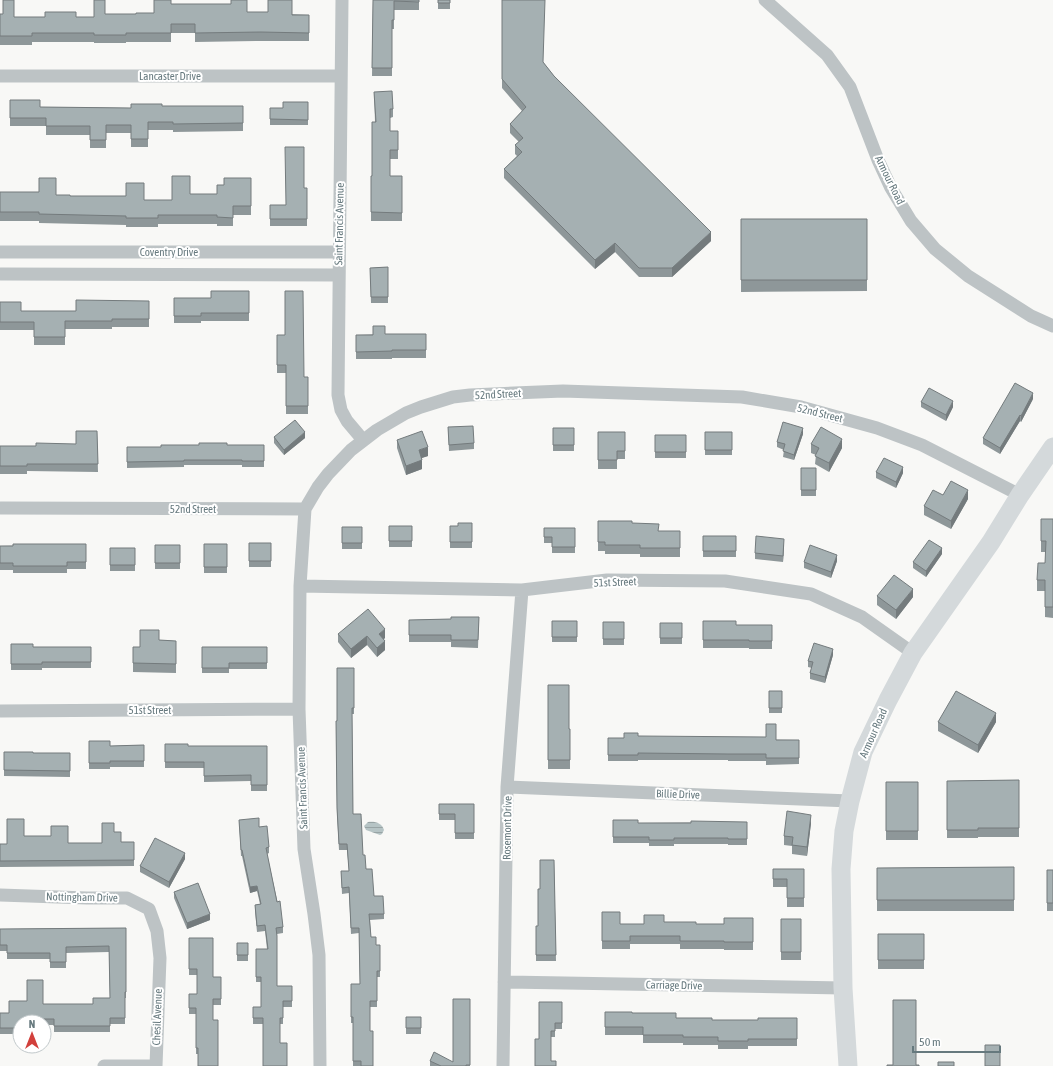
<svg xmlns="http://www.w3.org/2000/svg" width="1053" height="1066" viewBox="0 0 1053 1066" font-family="'Asap Condensed',sans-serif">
<defs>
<pattern id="water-rules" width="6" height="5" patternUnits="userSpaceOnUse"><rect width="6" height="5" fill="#b6c4c5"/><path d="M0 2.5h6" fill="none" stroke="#98a4a5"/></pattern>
</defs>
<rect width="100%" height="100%" fill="#f8f8f6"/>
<path fill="url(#water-rules)" d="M368,822C375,821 382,823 384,830L382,834L380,835L366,830L364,826Z"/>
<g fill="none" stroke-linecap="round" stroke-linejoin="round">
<path stroke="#bdc3c5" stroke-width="13" d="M342,0L338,395L341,410L347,421L363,440
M765,0L827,55L850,87L878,160L891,188L911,221L935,249L968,276L1031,316L1053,326
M0,76H341
M0,252H339
M0,274L339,275
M0,508L305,509L318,487L328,474L351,450L377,430L406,413L421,407L453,397L470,395L563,391L742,397L801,407L877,428L922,445L1020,495
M305,509L300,586L299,709L304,849L314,914L319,955L320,1066
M300,586L522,590L607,580L725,581L811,594L862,617L913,653
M0,711L299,709
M507,787L850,801
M0,895L87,898H127L149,909L157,931L160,958L156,1066
M504,982L843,988
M104,1066H156
M503,1066L507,787L522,590"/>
<path stroke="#d4d9db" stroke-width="19" d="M848,1066L843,988L841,869L844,831L850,801L863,752L888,700L913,653L991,542L1020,495L1053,447"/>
</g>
<path fill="#8e9799" d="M373,0H419V10H394V29H392V76H372Z
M438,0H450V9H438Z
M502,0L543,62L554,76L711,241L672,277H639L615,252L595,269L504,178V169L517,156L515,154V145L519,142L510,133V124L522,111L502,88Z
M171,4L247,12L309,15V41H261L195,42V33H171V42H126V43H94V42H32V45H0V14L14,17H94L105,14H136L154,13Z
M374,92L393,109V117L390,118V131H398V159H390V176H402V221H371V176H372L375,122Z
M10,100L40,107L131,108L162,106H243V131L173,132V130H148V147H131V133H106V148H90V135H46V126H10Z
M308,102V125H270V108H283Z
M251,178V215H233V226H217V224H158V227H126V225L39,223V221H0V192L56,195L70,196L144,200H172L190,194H217L224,185Z
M304,188H307V226H270V205H286Z
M741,219H867V291L741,292Z
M388,267V303H371L370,268Z
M249,291V321H201V323H174V298H211Z
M149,301V327H112V329H65V345H34V330H0V302L21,311H76Z
M385,334H426V358H392V359H356V335Z
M277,335L304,377H308V414H286V373H277Z
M1033,399L1021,422L1020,421L1000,454L983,444V438Z
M921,402L953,407L946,421L921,407Z
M448,427L474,443V449L449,451Z
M553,428H574V451H553Z
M97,431L98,472L27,471V474H0V446H36L76,444Z
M598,432H625V459H617V469H598Z
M705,432H732V455H705Z
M803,434L794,460L783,457L784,450L777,447V442Z
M655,435H686V458H655Z
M274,437L305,438L284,455L274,443Z
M397,440L428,456L421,458L422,469L406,475L397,448Z
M811,444L842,448L829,472L815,464L816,455L811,453Z
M227,445H264V467H242V465H184V467L127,468V447H161Z
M801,468H816V496H801Z
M876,472L903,473L896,488L876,478Z
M943,495L968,499L951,529L924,515V506Z
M1041,519H1053V618L1045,617V591H1037V580L1045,563L1046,552H1041Z
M598,521L632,523L659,531H680V557H640V554H605V551H598Z
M472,523V548H450V526H458Z
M389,526H412V547H389Z
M342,527H362V549H342Z
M544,528H575V553H552V543H544Z
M703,536H736V557H703Z
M249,543H271V567H249Z
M86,544V569H67V573H13V570H0V546Z
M204,544H227V573H204Z
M155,545H180V569H155Z
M784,545L783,562L755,559V553Z
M110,548H135V571H110Z
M942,554L926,577L913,568V562Z
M837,561L831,578L804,568V562Z
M877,596L913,597L896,619L877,605Z
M479,617L478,648L451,647V642H409V620L451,619Z
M552,621H577V642H552Z
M703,621L736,625H772V649H749V648H703Z
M603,622H624V645H603Z
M660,623H682V644H660Z
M338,634L385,638L384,639L385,650L377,657L367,645L351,658L338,642Z
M159,640L176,641V673L133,672V647H140Z
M11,644L33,647H91V668H42V670H11Z
M202,647H267V669H229V673H202Z
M833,655L825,683L810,679V673L812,668L808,667V661Z
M354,668V714H352L353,814L363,855L366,869L374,896L384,914V919L370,920L371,937L376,945H380V977H377V1007H370V1031L373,1066H353V1023H351V984H360L359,933L351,934L349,893L342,894L341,871H349L347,850H339L337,814L336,721H337Z
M548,685L569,729H570V769H548Z
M769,691H782V713H769Z
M938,722H996L978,753L938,731Z
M608,738L799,740V764L766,765V761H728V760H638V761H608Z
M89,741L110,746L144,745V767H110V769H89Z
M165,744L188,746H267V791H251V781L204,782V768H165Z
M4,752L33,753H70V777L4,776Z
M1019,780V837H978V838H947V781Z
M886,782H918V840H886Z
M439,804H474V839H455V820H439Z
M239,820L259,827L269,847V853L267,854L283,927V933L277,934V986H292V1007H283V1024H280V1043L287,1066L263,1024H253V1007H261V982H256V949H267L265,931L257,932L255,911V905L260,904L257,891L250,893L242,856H241Z
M613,820L638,823L747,822V845H728V844H674V846H649V843H613Z
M811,823L807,856L792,854V846L784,845V836Z
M114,832L121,842H134V866L0,867V844H7L24,836L68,843H102Z
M185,859L169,888L140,872V866Z
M554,860L556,961H536V926H538L540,889Z
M1014,867V911H877V868Z
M773,869H804V907H787V887H773Z
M1047,870H1053V911H1047Z
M174,892L210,920L187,929L174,898Z
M602,912L620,924H644L664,922L696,924H724L753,918V950H724V949H680V944H630V949H602Z
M781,919H801V960H781Z
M126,928V998H125V1024H110V1032H54V1025H44V1022H20V1034H0V1013H9L43,1004H93L110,998L109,952L66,953V968H50V959H7V951H0V929Z
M878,934H924V969H878Z
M189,938L213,977H221V1005H213L198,1054H196V1014H189V994H197V975H189Z
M237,943H248V961H237Z
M470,999V1066H430V1061L453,1062Z
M562,1002V1029H555V1037H551L535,1066Z
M605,1012L632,1013L676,1018L712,1020H758L797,1018V1046H748V1049H718V1045H683V1043H643V1035H605Z
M406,1017H421V1034H406Z"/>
<path fill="#747b7d" d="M711,232V241L672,277V268Z
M615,243V252L595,269V260Z
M1033,393V399L1021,422V416Z
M953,401V407L946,421V415Z
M1020,415V421L1000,454V448Z
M803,428V434L794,460V455Z
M305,432V438L284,455V450Z
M842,439V448L829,472V463Z
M428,447V456L419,459V450Z
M422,460V469L406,475V466Z
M903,467V473L896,488V482Z
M968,490V499L951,529V521Z
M784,539V545L783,562V556Z
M942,548V554L926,577V571Z
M837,555V561L831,578V572Z
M913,589V597L896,619V610Z
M385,629V638L379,642V634Z
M367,636V645L351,658V649Z
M385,641V650L377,657V648Z
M833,649V655L825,683V677Z
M996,713V722L978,753V745Z
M811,815V823L807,856V847Z
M185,853V859L169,888V882Z
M257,886V891L250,893V887Z
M210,914V920L187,929V923Z"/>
<path fill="#a5b0b2" stroke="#747b7d" d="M3,0H14V17H45V12H76V17H94V0H105V14H136V13H154V0H171V4H231V0H247V12H268V0H292V15H309V33L261,32L195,33V24H171V33H126V35H94V33H32V36H0V14H3Z
M373,0H419V2L394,1V20H392V68H372Z
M438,0H450V3H438Z
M502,0H545L543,62L554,76L711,232L672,268H639L615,243L595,260L504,169L522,152L515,145L523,138L510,124L526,107L502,79Z
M392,91L393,109H390V131H398V150H390V176H402V213L371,212V176H372V122H376L374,92Z
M10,100H40V107L131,108V104H162V106H243V123L173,124V122H148V139H131V125H106V140H90V126H46V118H10Z
M283,102H308V120L270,119V108H283Z
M285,147H304V188H307V219H270V205H286Z
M172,176H190V194H217V185H224V178H251V206H233V218L217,217V215H158V218H126V216L39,214V212H0V192H39V178H56V195H70V196H126V183H144V200H172Z
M741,219H867V280H741Z
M388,267V297H371L370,268Z
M211,291H249V313H201V316H174V298H211Z
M285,291H303L304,377H308V406H286V365H277V335H285Z
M76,300L149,301V319H112V321H65V337H34V322H0V302H21V311H76Z
M373,326H385V334H426V350H392V351L356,352V335H373Z
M1015,383L1033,393L1021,416L1020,415L1000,448L983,438Z
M929,388L953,401L946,415L921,402Z
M295,420L305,432L284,450L274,437Z
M783,422L803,428L794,455L783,451L785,444L777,442Z
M473,426L474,443L449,445L448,427Z
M821,427L842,439L829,463L815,456L819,448L811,444Z
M553,428H574V445H553Z
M76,431H97L98,464H27V466H0V446H36V443L76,444Z
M422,431L428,447L419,450L422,460L406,466L397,440Z
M598,432H625V451H617V460H598Z
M705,432H732V450H705Z
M655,435H686V452H655Z
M199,443H227V445H264V461H242V460H184V461L127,462V447H161V445H199Z
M884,458L903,467L896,482L876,472Z
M801,468H816V490H801Z
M951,481L968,490L951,521L924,506L933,490L943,495Z
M1041,519H1053V607H1045V580H1037L1038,563H1045L1046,541H1041Z
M598,521H632V523L659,524L658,531H680V548H640V545H605V542H598Z
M458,523H472V542H450V526H458Z
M389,526H412V541H389Z
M342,527H362V543H342Z
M544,528H575V547H552V537H544Z
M703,536H736V551H703Z
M756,536L784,539L783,556L755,553Z
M929,540L942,548L926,571L913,562Z
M249,543H271V561H249Z
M13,544H86V562H67V566H13V563H0V546H13Z
M204,544H227V567H204Z
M155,545H180V563H155Z
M810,545L837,555L831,572L804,562Z
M110,548H135V565H110Z
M894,575L913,589L896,610L877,596Z
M368,609L385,629L379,634L385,641L377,648L367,636L351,649L338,634Z
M451,617H479L478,640H451V635H409V620L451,619Z
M552,621H577V637H552Z
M703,621H736V625H772V641H749V640H703Z
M603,622H624V639H603Z
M660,623H682V638H660Z
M140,630H159V640L176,641V664L133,663V647H140Z
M814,643L833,649L825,677L810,673L813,662L808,661Z
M11,644H33V647H91V662H42V664H11Z
M202,647H267V663H229V668H202Z
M337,668H354V708H352L353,814H361L363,855H365L366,869H372L374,896H383L384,914H369L371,937H376V945H380V971H377V1001H370V1031H373V1066H361V1061H353V1017H351V984H360L359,928H351L349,887L342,888L341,871H349L347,844H339L337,808L336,721H337Z
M548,685H569V729H570V760H548Z
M769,691H782V708H769Z
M956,691L996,713L978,745L938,722Z
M766,724H776V740H799V758H766V754H728L638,753V755H608V738H624V733H638V736L766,737Z
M89,741H110V746L144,745V761H110V763H89Z
M165,744H188V746H267V785H251V775L204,776V762H165Z
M4,752H33V753H70V771L4,770Z
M1019,780V828H978V830H947V781Z
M886,782H918V831H886Z
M439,804H474V833H455V814H439Z
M787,811L811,815L807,847L792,845L793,837L784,836Z
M259,818V827L267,826L269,847L266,848L277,902L280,901L283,927L276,928L277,936V986H292V1001H283V1018H280V1043H287V1066H263V1018H253V1007H261V977H256V949H268L265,925L257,926L255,905L261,904L257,886L250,887L242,850H241L239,820Z
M7,819H24V836H51V826H68V843H102V823H114V832H121V842H134V860L0,861V844H7Z
M613,820H638V823H691V821L747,822V839H728V838H674V840H649V837H613Z
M155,838L185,853L169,882L140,866Z
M540,860H554L556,955H536V926H538V889H540Z
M1014,867V900H877V868Z
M773,869H804V898H787V879H773Z
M1047,870H1053V903H1047Z
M198,883L210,914L187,923L174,892Z
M602,912H620V924H644V915H664V922H696V924H724V918H753V942H724V941H680V936H630V941H602Z
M781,919H801V952H781Z
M126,928V992H125V1018H110V1026H54V1019H26V1022H20V1028H0V1013H9V1001H27V980H43V1004H93V998H110L109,946L66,947V962H50V953H7V945H0V929Z
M878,934H924V960H878Z
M189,938H213V977H221V999H213V1020H218V1066H198V1048H196V1008H189V994H197V969H189Z
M237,943H248V955H237Z
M453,999H470V1065H466V1066H441L430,1061L434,1052L453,1062Z
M893,1000H916V1065H919V1066H887V1065H893Z
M539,1002H562V1023H555V1031H551V1061H556V1066H535V1039H539Z
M605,1012H632V1013H676V1018H712V1020H758V1018H797V1039H748V1041H718V1037H683V1035H643V1027H605Z
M406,1017H421V1028H406Z
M985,1045H1000V1066H985Z
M938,1062H954V1066H938Z"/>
<g text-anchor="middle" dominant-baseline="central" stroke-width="4" stroke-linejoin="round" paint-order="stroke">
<g font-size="11" fill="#66797e" stroke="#fff">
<text x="170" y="76">Lancaster Drive</text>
<text transform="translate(890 180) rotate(64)">Armour Road</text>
<text transform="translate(339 224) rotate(-89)">Saint Francis Avenue</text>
<text x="169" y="252">Coventry Drive</text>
<text transform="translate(498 394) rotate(-3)">52nd Street</text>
<text transform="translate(820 413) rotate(14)">52nd Street</text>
<text x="193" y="509">52nd Street</text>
<text transform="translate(615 582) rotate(-2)">51st Street</text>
<text x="150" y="710">51st Street</text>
<text transform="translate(873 733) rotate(-66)">Armour Road</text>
<text transform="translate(302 788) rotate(-92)">Saint Francis Avenue</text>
<text transform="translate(678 794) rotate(2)">Billie Drive</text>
<text transform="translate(507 828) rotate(-89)">Rosemont Drive</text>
<text transform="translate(82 897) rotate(1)">Nottingham Drive</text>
<text transform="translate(674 985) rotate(1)">Carriage Drive</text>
<text transform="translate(157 1017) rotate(-88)">Chesil Avenue</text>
</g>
</g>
<g transform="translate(32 1034)"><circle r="19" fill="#ffffff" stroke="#c2c9cb"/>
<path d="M0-3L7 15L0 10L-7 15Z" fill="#d2403c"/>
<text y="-6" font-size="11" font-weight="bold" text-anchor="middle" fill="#66797e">N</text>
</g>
<path d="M913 1046v6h87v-6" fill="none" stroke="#66797e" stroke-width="2"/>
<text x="919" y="1046" font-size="12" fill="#66797e" stroke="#ffffff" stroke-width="3" paint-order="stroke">50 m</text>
</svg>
